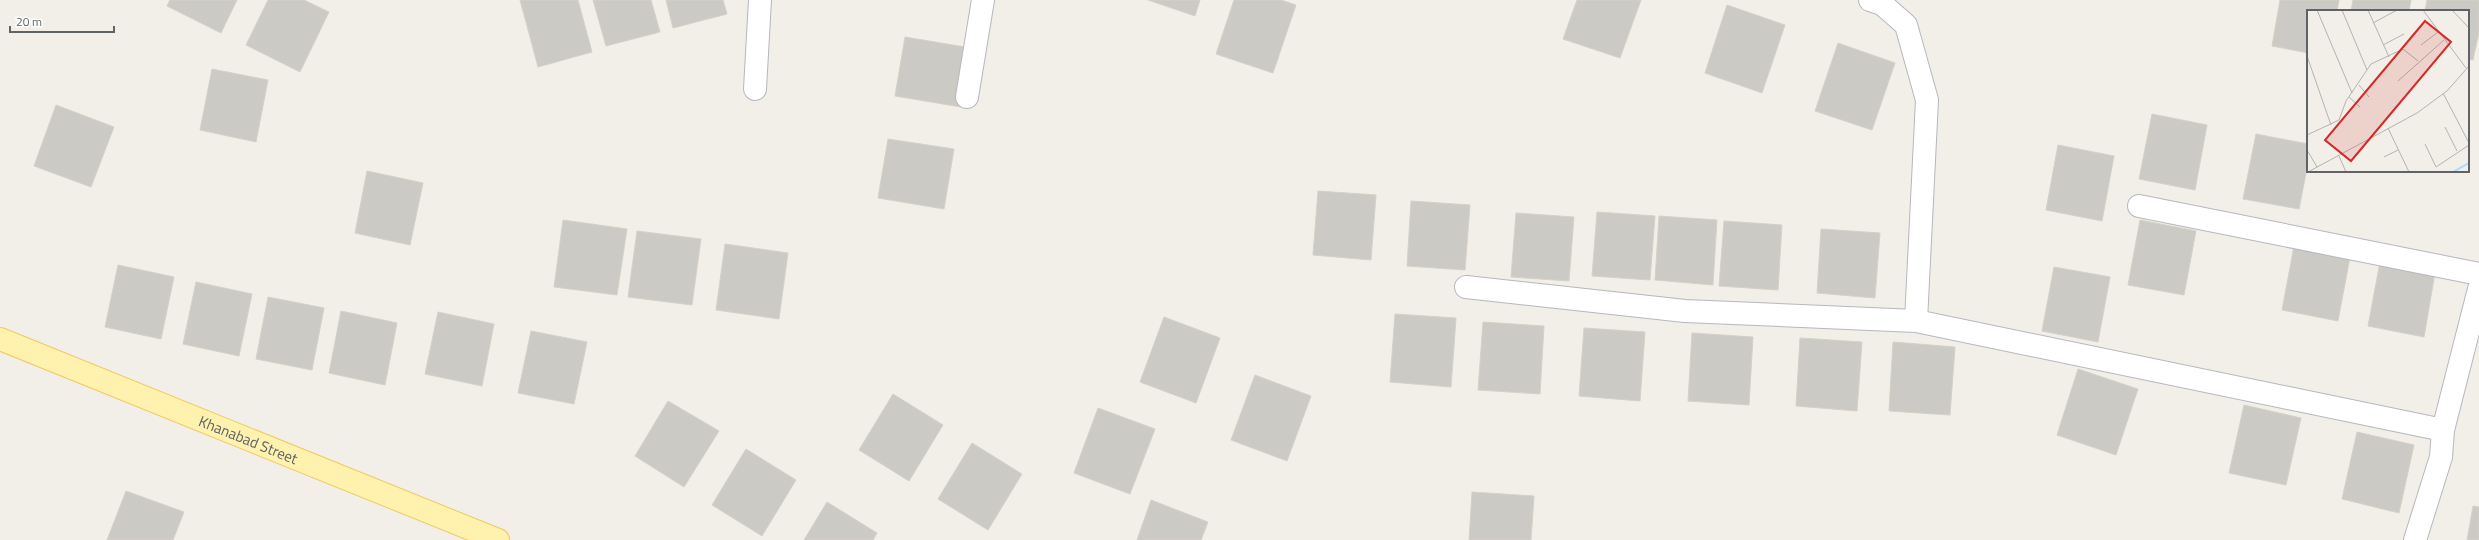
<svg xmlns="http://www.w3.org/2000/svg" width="2479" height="540" viewBox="0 0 2479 540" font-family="'Titillium Web',sans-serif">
<rect width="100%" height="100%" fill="#f1efe8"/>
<path fill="#cccac5" stroke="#d6d1c6" d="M170,0H237L221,33L167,6Z
M268,0H304L329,12L300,72L246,45Z
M520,0H578L592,52L538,67Z
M593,0H651L660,32L606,46Z
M666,0H723L727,14L673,28Z
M1148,0H1200L1195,16Z
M1234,0H1281L1296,5L1273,73L1216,54Z
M1577,0H1641L1620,58L1563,39Z
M2280,0H2339L2337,11H2308V53L2272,46Z
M2353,0H2411L2409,11H2351Z
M2427,0H2479V32L2473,60L2468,59V11H2425Z
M1727,5L1785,25L1762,93L1705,73Z
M905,37L971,48L961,107L895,96Z
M1838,43L1895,63L1872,130L1815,111Z
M212,69L268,80L256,142L200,130Z
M56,105L114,127L91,187L34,166Z
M2152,114L2207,125L2195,190L2139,179Z
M2256,134L2308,144V163L2299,209L2243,199Z
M888,139L954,149L944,209L878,198Z
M2058,145L2114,156L2102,221L2046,210Z
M367,171L423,183L410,245L355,233Z
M1318,191L1376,195L1371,260L1313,255Z
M1411,201L1470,205L1465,270L1407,266Z
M1597,212L1655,216L1650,280L1592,276Z
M1516,213L1574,217L1569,281L1511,277Z
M1659,216L1717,220L1713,285L1655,280Z
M563,220L627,229L617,295L554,287Z
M2140,220L2196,231L2184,295L2128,285Z
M1724,221L1782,225L1778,290L1719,286Z
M1821,229L1880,233L1875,298L1817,293Z
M637,231L701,239L692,305L628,297Z
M725,244L788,253L779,319L716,310Z
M2294,246L2350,257L2338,321L2282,310Z
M2380,262L2435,273L2424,337L2368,326Z
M118,265L174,277L161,339L105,327Z
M2054,267L2110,277L2098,342L2042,331Z
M196,282L252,294L239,356L183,344Z
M268,297L324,308L312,370L256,359Z
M341,311L397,323L385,385L329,373Z
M438,312L494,324L482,386L425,374Z
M1395,314L1456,318L1451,387L1390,382Z
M1164,317L1220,338L1196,403L1140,382Z
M1483,322L1544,326L1540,394L1478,390Z
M1584,328L1645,332L1640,401L1579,396Z
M531,331L587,342L574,404L518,393Z
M1692,333L1753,337L1749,405L1688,401Z
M1800,338L1862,342L1857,411L1796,406Z
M1893,342L1955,347L1950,415L1889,411Z
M2078,369L2138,389L2116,455L2057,435Z
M1255,375L1311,396L1287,461L1231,440Z
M893,394L943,425L909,481L859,450Z
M668,401L719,431L684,487L635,456Z
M2244,405L2301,418L2286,485L2229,473Z
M1098,408L1155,429L1130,494L1074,473Z
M2357,432L2414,445L2399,513L2342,499Z
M972,443L1022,474L988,530L938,499Z
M746,449L796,480L762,536L712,505Z
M126,491L184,512L173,540H107Z
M1472,492L1534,496L1531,540H1469Z
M1151,500L1208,522L1201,540H1137Z
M827,502L877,533L873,540H804Z
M2473,506L2479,507V540H2467Z"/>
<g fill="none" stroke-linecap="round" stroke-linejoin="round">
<g stroke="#b5b8bc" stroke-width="24">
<path id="minor" d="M1870,0L1882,4L1906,25L1927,100L1916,321
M755,89L760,0
M967,97L983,0
M2139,206L2479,274
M1466,287L1685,311L1916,321L2443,430
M2415,540L2441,457L2443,430L2479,289"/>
</g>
<g stroke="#f2c960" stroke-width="24">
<g id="major">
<path id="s1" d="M0,339L498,540"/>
</g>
</g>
<use href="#minor" stroke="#fff" stroke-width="22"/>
<use href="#major" stroke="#fff2af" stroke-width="22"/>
</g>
<g text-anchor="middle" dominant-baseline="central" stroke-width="3.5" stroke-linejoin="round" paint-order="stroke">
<g font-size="15" fill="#5f6368" stroke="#fff">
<text stroke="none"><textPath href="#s1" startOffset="268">Khanabad Street</textPath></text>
</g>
</g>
<g transform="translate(2307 10)">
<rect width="162" height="162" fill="#f1efe8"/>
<path fill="none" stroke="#aadaff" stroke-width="2" d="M146,162L162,153"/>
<path fill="none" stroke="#b3b3b1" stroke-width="1" d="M10,0L45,83M35,0L60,60M61,0L82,47M116,0L159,58M145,0L162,18M66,13L90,0M76,35L97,24M114,35L131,22M0,46L24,115M91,71L137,30M52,75L62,87M136,83L162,133M42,87L53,97M138,117L150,141M81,118L102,162M0,125L32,110L39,91L64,54L96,39L111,51M118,134L129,157L162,135M0,140L10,157M32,146L39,162M77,147L91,140M1,162L110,103L140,81L162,56"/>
<path fill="#d62828" fill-opacity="0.15" stroke="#d62828" stroke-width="2" d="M118,11L144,32L44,151L18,130Z"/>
<rect width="162" height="162" fill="none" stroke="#5f6368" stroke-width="2"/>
</g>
<path d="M10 26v6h104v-6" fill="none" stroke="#5f6368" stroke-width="2"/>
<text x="16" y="26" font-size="12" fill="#5f6368" stroke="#ffffff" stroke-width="3" paint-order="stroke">20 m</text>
</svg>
